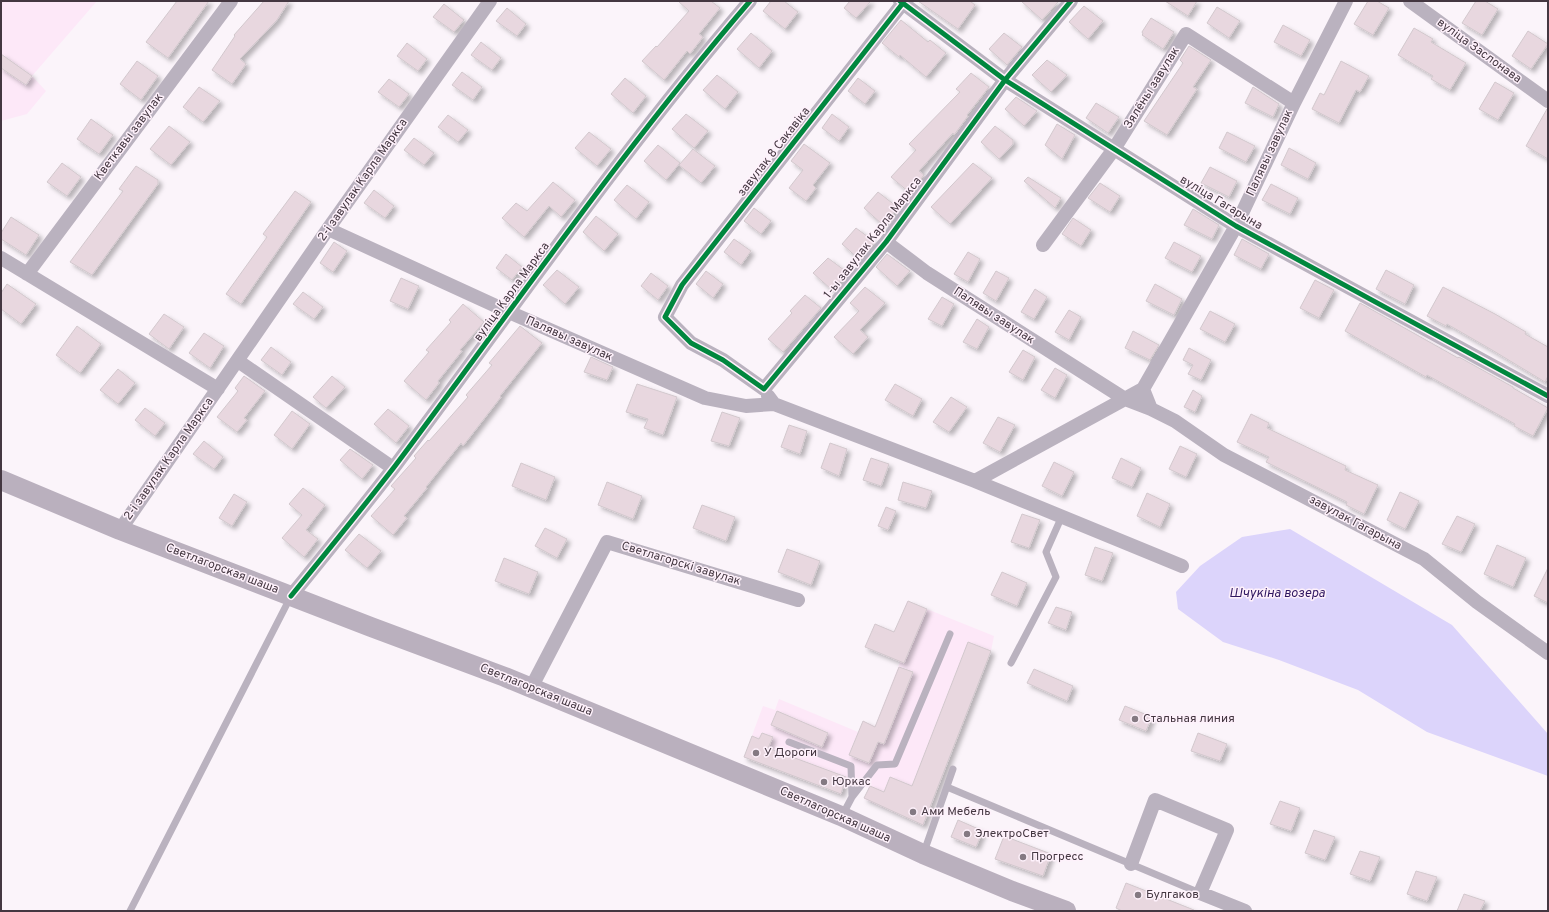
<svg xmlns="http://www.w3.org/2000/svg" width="1549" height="912" viewBox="0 0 1549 912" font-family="Overpass,sans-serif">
<defs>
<filter id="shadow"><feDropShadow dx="3.5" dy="3.5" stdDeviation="2" flood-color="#0004"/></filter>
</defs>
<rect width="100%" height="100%" fill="#fbf4fa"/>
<path fill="#fde8f8" d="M1,1H97L32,76L46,91L27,114L1,121Z
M907,601L994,636L991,651L923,825L864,799L869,788L862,785L856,783L845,784L841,794L744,757L763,706L775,710L779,699L858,732L863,721L875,726L900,662L865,647L875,624L895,632Z"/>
<path fill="#dcd4fb" d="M1290,529L1452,625L1548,734V776L1427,732L1358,690L1279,660L1223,642L1178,609L1176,592L1200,566L1242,537Z"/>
<path fill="#e8d7df" stroke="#d2c8cd" filter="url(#shadow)" d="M177,1H209L168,58L146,42Z
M264,1H289L277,20L240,59L246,64L232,84L212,70L235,36L234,35Z
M678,1H711L720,8L699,34L703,37L690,54L687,51L664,80L642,61L656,46L657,47L689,11Z
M771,1H784L798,12L785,29L763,11Z
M850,1H871L856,18L844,8Z
M918,1H970L975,5L958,29Z
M1021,1H1059L1042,20Z
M1165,1H1197L1188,16Z
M1368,1H1377L1389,8L1373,35L1354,24Z
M1476,1H1485L1498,9L1482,35L1462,23Z
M444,4L464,20L454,32L433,17Z
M1084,6L1103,21L1088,39L1069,22Z
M1217,7L1240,21L1229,38L1207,23Z
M507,8L526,24L517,36L496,21Z
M1151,18L1174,32L1163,49L1142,35L1143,34L1142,32Z
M901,20L928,42L930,40L946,53L926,77L900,55L899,57L882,43Z
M1283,25L1310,40L1301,56L1274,42Z
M1414,28L1433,39L1431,42L1466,63L1450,90L1431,79L1433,76L1398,55Z
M1528,31L1548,44L1531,69L1512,56Z
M751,33L772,51L759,68L737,49Z
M1004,33L1022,47L1007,65L989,49Z
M481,42L501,58L492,70L471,55Z
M407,43L427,59L418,71L397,56Z
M1189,46L1211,60L1193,87L1197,89L1167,135L1144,121L1183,63L1180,60Z
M1,54L32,76L26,85L1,68Z
M1047,60L1067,75L1051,92L1032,75Z
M137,61L158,76L141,100L120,84Z
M1341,61L1369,76L1360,92L1356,90L1339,123L1312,109L1320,93L1324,95Z
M462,72L482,87L473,100L452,85Z
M971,73L989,87L967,115L968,116L954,135L953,133L919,171L924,175L910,193L891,177L916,150L909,144L960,92L956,89Z
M717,75L738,92L725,109L703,90Z
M625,78L646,96L633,113L611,94Z
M858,78L875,91L865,104L848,91Z
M389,79L409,94L399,107L378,92Z
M1495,82L1514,93L1498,120L1479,109Z
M199,87L220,101L203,122L183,107Z
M1253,87L1279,104L1273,117L1245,103Z
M1016,97L1037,111L1024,126L1005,109Z
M1096,103L1119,117L1108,133L1086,118Z
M1547,109H1548V159L1526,146Z
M686,114L708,131L694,148L672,129Z
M832,114L849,127L839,141L822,128Z
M448,115L468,130L458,142L438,127Z
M91,119L113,135L99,154L77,139Z
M1057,124L1075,135L1062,159L1045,145Z
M169,126L190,142L171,165L150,149Z
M995,126L1013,140V144L999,159L981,142Z
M589,132L611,149L597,166L575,148Z
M1227,132L1255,146L1246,162L1219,148Z
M414,138L434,153L424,165L404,150Z
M804,144L830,163L813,185L816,188L806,201L789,188L803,170L791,161Z
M658,145L680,163L666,180L644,161Z
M1289,148L1316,163L1308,179L1281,165Z
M693,149L715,166L701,183L679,165Z
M62,163L81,177L67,196L47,182Z
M973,163L992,178L950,224L931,207Z
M136,166L158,180V184L92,275L70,262L123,191L119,189Z
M1210,167L1237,181L1229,197L1201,183Z
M1028,177L1061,198L1055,208L1024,181Z
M553,182L575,200L561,217L549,206L524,237L502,218L516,203L527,211Z
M1100,183L1120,196L1110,212L1088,198Z
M1271,184L1298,198L1290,214L1262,200Z
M627,185L649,202L636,219L614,200Z
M374,190L394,206L385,218L364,203Z
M295,191L311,202L241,304L226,294L267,237L263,234Z
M878,192L896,206V210L883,225L864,208Z
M754,208L771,221L761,234L744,221Z
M1193,209L1219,225L1212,239L1184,225Z
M596,216L618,234L604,251L583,232Z
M11,217L39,235L26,255L1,239V233Z
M1073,218L1091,230L1081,246L1062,234Z
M856,228L875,242L860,260L842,244Z
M734,239L751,251L741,265L724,252Z
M1242,239L1269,254L1261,269L1234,255Z
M334,242L347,251L333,272L320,263Z
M1174,242L1201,256L1192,272L1165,258Z
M968,252L980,259L968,282L954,274Z
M506,254L522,267L512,280L496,268Z
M887,254L910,271L897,286L876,267Z
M828,258L848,273L832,290L813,273Z
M557,270L579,287L565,304L543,285Z
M1386,270L1414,285L1405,304L1376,289Z
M706,271L723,284L713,298L696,284Z
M996,271L1009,278L996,301L983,293Z
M651,273L668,286L658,300L641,286Z
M401,278L419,286L408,309L390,301Z
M1315,280L1334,290L1319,318L1300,308Z
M7,284L36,304L21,324L1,309V293Z
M1155,284L1182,299L1174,315L1146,301Z
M865,287L885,303L860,330L868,337L853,354L834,337L859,311L850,303Z
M1443,287L1495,314L1526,332L1525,334L1548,347V376L1545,382L1492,350L1447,324L1446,326L1427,316Z
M1035,289L1047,297L1034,319L1021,312Z
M303,292L323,307L314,319L293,304Z
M805,295L821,308L783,352L768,339L792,313L790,311Z
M942,297L954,304L942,326L928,319Z
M1360,303L1458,358L1459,357L1513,387V388L1548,408L1533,436L1514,426L1515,424L1427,375L1426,377L1345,331Z
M463,304L484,322L460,350L462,351L438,381L439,383L426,400L404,381L429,352L426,350L451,322L449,320Z
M1069,310L1081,317L1069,340L1055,332Z
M1210,311L1235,324L1225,342L1200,329Z
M164,314L184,327L169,349L149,334Z
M977,319L989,327L977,349L963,342Z
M77,326L101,344L80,373L56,355Z
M520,326L542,343L500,396L501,397L463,446L461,443L426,487L427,488L404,516L407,518L393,535L371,516L395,489L391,486L416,458L414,456L428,440L429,441L468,397L466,395L492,365L489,363Z
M1133,331L1159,345L1150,360L1125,348Z
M204,333L224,346L210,368L189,353Z
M271,347L291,362L282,375L261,360Z
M1189,348L1211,360L1201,380L1188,374L1193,365L1183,360Z
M1023,350L1035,357L1023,380L1009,372Z
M591,357L613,367L607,380L584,372Z
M1055,368L1067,375L1055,398L1041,390Z
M118,369L135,383L118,404L100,390Z
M244,376L265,391L244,418L247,420L237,432L217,417L238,391L235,388Z
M332,376L345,387L326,408L313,397Z
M637,384L677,397L663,435L644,428L648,419L626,412Z
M895,384L922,399L913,416L885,400Z
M1193,390L1202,396L1195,412L1184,407Z
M951,397L967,407L949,432L933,422Z
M145,408L165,423L155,436L135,420Z
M388,409L409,426L396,443L374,424Z
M292,411L310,424L292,449L274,435Z
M722,412L740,418L729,446L711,441Z
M1251,414L1269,423L1267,428L1346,466L1345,470L1378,485L1364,514L1346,505L1347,502L1266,462L1269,457L1237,442Z
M998,417L1015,425L1000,452L983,443Z
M789,425L807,431L800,454L781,447Z
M204,441L223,457L214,469L193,454Z
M830,443L847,449L839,476L821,468Z
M1180,446L1197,454L1186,477L1169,469Z
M350,449L373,465L362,479L340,460Z
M871,458L889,464L881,486L863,480Z
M1121,458L1141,468L1132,487L1112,478Z
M1054,462L1074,472L1062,496L1042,486Z
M521,463L555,477L546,500L512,486Z
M607,482L642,496L633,519L598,505Z
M903,482L932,491L926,508L898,500Z
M303,488L325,505L306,530L318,539L304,557L282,538L302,515L289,504Z
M1400,492L1419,501L1405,529L1387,520Z
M1147,493L1170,504L1160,527L1137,516Z
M234,494L247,502L232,526L219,518Z
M702,505L735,517L726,541L693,528Z
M886,507L896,511L888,530L878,526Z
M1022,514L1040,520L1029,548L1011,542Z
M1457,516L1475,524L1461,552L1442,544Z
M545,528L567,539L557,558L535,546Z
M359,534L381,551L367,568L345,550Z
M1497,545L1526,558L1513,587L1484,574Z
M1095,547L1113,553L1102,581L1085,575Z
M787,549L820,561L811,585L778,572Z
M504,558L538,572L529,594L495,581Z
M1548,568V603L1534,596Z
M1002,572L1027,583L1017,606L991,595Z
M908,601L927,609L904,663L865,647L875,624L894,632Z
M1056,607L1072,612L1066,630L1048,623Z
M968,642L991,651L923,825L864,798L870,786L884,792L890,777L912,786Z
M899,667L913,672L884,744L878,742L869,763L849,755L863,721L875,727Z
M1034,669L1073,686L1067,701L1027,683Z
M1125,706L1152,717L1146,731L1119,720Z
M777,711L828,733L822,747L771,725Z
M762,733L773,737L768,748L846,777L841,794L744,757L752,736L759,739Z
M1198,733L1227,744L1220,761L1191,751Z
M1280,801L1300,808L1291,831L1270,824Z
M958,820L983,831L976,847L951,837Z
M1314,830L1335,837L1325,860L1305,853Z
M1004,836L1051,854L1043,876L995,859Z
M1360,851L1380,857L1370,881L1350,874Z
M1416,871L1437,877L1427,901L1407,894Z
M1126,883L1194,910V911H1122L1116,908Z
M1464,894L1485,901L1480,911H1457Z"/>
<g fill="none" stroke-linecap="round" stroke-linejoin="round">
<path stroke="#bab2bf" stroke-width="7" d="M1011,663L1056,577L1046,552L1062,516
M789,742L851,766L852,797
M947,787L1200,893
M842,816L852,797L877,765L895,764L950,634
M924,852L953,769
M130,911L290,598"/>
<path stroke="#bab2bf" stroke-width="14" d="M900,1L1005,80L1236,226L1548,396
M1410,1L1548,101
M903,3L682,285L665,317L691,343L723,360L764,389L886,242L1005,80L1071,1
M328,229L509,312L705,398L746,406L774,404
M886,242L927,273L1125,399L1151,409
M1043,245L1114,149L1186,34L1294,103
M1,258L218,389
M27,274L231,1
M238,361L393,468
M1143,389L1151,409L1175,421L1224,455L1424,559L1477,602L1548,653
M768,396L774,404L975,481L1182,566
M975,481L1143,389L1236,226L1294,103L1346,1
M120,530L328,229L490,1
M291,596C326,553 361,510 395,466C512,310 623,149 750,1
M531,688L607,542L798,600
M1131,864L1155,800L1227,830L1200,893L1245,911"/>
<path stroke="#bab0be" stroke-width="20" d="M1,480L120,530L371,627L505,677L841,816L923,854L1012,891L1066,911"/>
<g stroke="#fef1fb" stroke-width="8">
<path id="cycleway" d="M900,1L1005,80L1236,226L1548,396
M903,3L682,285L665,317L691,343L723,360L764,389L886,242L1005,80L1071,1
M291,596C326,553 361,510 395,466C512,310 623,149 750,1"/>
</g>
<use href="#cycleway" stroke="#00873e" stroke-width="5"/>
</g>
<g fill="#847982" stroke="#fef1fb" stroke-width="1.5">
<circle cx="1135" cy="719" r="4"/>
<circle cx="756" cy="753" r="4"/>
<circle cx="824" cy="782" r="4"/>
<circle cx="913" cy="812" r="4"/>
<circle cx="967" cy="834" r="4"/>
<circle cx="1023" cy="857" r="4"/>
<circle cx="1138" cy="895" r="4"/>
</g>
<g text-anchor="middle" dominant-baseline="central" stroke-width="3" stroke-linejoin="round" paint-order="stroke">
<g font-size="12" fill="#443741" stroke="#fef1fb">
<text transform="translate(1479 51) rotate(36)">вуліца Заслонава</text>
<text transform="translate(1152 88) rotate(-58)">Зялёны завулак</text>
<text transform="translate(129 137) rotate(-53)">Кветкавы завулак</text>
<text transform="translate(774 152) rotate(-52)">завулак 8 Сакавіка</text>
<text transform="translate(1270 153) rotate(-65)">Палявы завулак</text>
<text transform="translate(363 180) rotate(-55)">2-і завулак Карла Маркса</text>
<text transform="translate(1221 203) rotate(31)">вуліца Гагарына</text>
<text transform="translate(873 238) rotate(-52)">1-ы завулак Карла Маркса</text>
<text transform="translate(512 292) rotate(-54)">вуліца Карла Маркса</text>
<text transform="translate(994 316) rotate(33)">Палявы завулак</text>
<text transform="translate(569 339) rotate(24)">Палявы завулак</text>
<text transform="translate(169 459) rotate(-55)">2-і завулак Карла Маркса</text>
<text transform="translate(1355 523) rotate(28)">завулак Гагарына</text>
<text transform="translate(681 564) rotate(17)">Светлагорскі завулак</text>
<text transform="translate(222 569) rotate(21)">Светлагорская шаша</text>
<text transform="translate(536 690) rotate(22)">Светлагорская шаша</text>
<text transform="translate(835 815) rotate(24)">Светлагорская шаша</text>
</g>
<g font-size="12" fill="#443741" stroke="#fef1fb" text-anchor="start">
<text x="1143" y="719">Стальная линия</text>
<text x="764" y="753">У Дороги</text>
<text x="832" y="782">Юркас</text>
<text x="921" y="812">Ами Мебель</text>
<text x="975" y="834">ЭлектроСвет</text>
<text x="1031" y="857">Прогресс</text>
<text x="1146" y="895">Булгаков</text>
</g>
<g font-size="13" font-style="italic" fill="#301761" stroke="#fef1fb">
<text x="1277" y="594">Шчукіна возера</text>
</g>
</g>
<rect width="1549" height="912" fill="none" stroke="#443741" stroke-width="4"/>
</svg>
